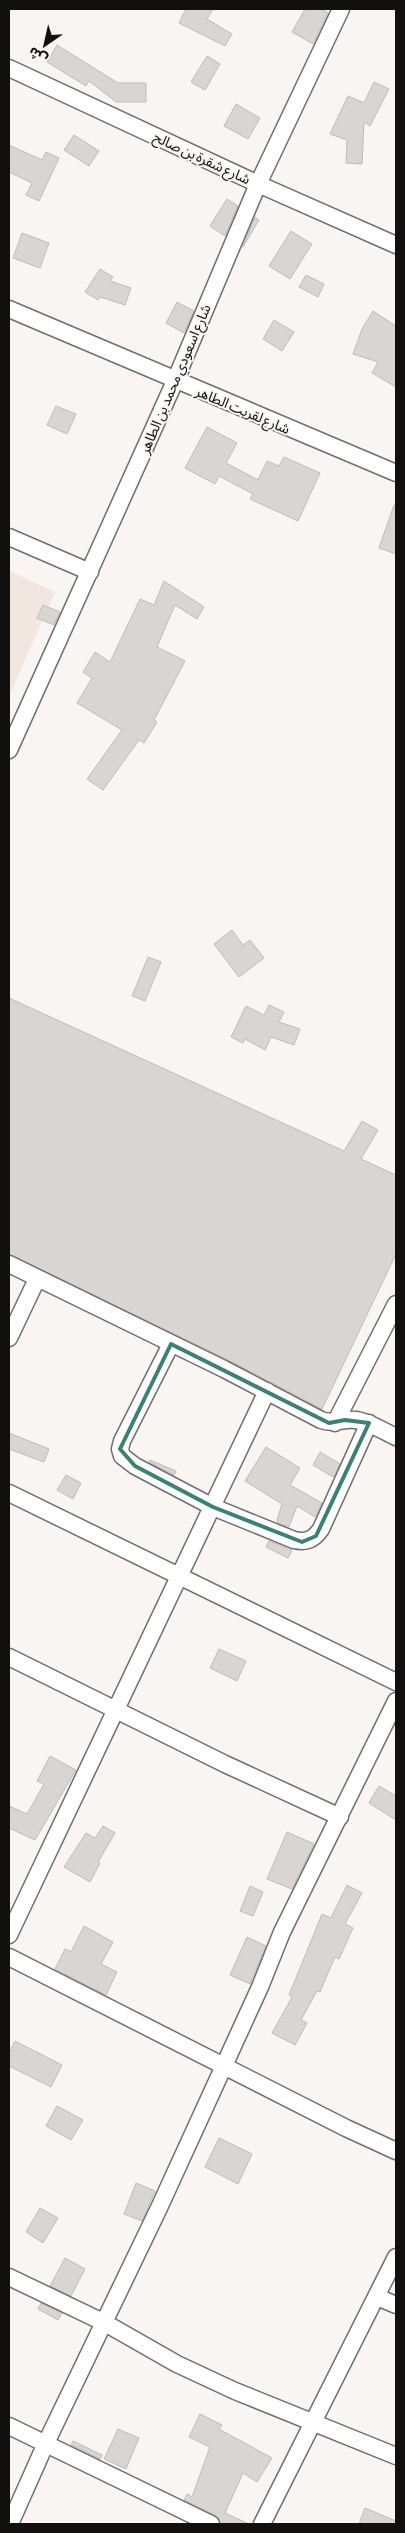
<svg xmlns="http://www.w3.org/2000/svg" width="405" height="2533" viewBox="0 0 405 2533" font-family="'Asap Condensed','Noto Sans Arabic',sans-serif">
<rect width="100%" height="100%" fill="#f8f5f2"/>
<path fill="#f1e7e0" d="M9,571L55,592L9,696Z"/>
<path fill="#d9d5d3" stroke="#bfbcb9" d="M186,9H213L207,19L232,34L225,46L179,23Z
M305,9H321L328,13L313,44L292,32Z
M57,45L118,83H146V102H116L89,81L86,86L47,62Z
M207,56L220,64L205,90L191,82Z
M374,82L389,89L370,126L364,122L362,164L346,163L347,140L330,134L348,96L364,103Z
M236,104L260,118L248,139L224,126Z
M74,135L99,151L89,166L64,150Z
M9,145L42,160L46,152L59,158L39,201L26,195L32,183L9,172Z
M227,199L238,206L225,236L210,226Z
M255,217L259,220L243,247V246Z
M291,231L312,244L290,279L269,266Z
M22,233L49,243L40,268L13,258Z
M100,269L113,277L110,281L131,288L125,305L100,297L98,300L85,292Z
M306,275L324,284L318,297L299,287Z
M177,302L194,311L184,333L166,323Z
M373,311L396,326V387L372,373L378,362L353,354L362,329Z
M274,320L294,332L282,351L263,339Z
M56,406L76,414L67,434L47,425Z
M207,427L237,443L226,463L258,480L267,461L279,466L284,457L320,473L298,521L250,499L253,494L219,476L215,484L185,468Z
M394,505H396V554L379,548Z
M164,581L204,607L197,619L175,605L157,647L185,661L154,720L157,722L144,743L139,740L103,790L87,779L122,730L77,703L92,678L83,672L95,652L110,662L140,599L154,605Z
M43,605L60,612L54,625L37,618Z
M232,930L243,945L250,940L264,958L239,977L214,944Z
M148,957L161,962L145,1001L132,996Z
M9,998L344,1151L362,1121L378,1130L361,1159L396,1175V1254L322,1409L228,1360L9,1254Z
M269,1005L284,1012L279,1022L300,1029L294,1045L271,1037L265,1050L245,1039L243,1043L231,1037L246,1006L264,1015Z
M9,1433L49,1449L44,1462L9,1449Z
M266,1447L300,1468L290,1485L322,1503L315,1517L297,1506L289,1527L278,1523L277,1520L282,1504L245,1481Z
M320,1452L340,1464L333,1477L313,1465Z
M150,1460L176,1471L174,1475L149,1462Z
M66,1475L81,1483L73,1499L57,1490Z
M269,1541L292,1550L288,1558L266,1547Z
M219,1649L246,1661L237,1681L210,1668Z
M50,1756L76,1770L35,1840L9,1828V1806L27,1814L44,1784L37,1781Z
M379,1786L396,1796V1820L369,1803Z
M103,1826L115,1833L98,1862L100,1863L90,1882L64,1867L86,1833L95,1838Z
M287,1832L314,1844L292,1889L267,1879Z
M347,1885L362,1893L345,1924L353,1928L339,1959L335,1957L320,1992L317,1991L301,2020L307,2023L295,2045L272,2033L292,1997L289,1995L322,1914L331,1918Z
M250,1886L263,1892L253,1916L240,1911Z
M84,1926L113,1942L101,1964L117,1972L106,1995L55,1969L65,1949L71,1952Z
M247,1937L266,1946L250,1984L230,1975Z
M15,2041L62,2065L51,2087L9,2066V2053Z
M57,2106L83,2120L71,2140L46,2126Z
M219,2138L252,2154L238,2184L205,2167Z
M136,2183L155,2191L142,2221L124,2214Z
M40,2208L58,2218L43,2243L26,2232Z
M65,2258L85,2269L71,2296L50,2286Z
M41,2303L62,2313L58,2320L38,2309Z
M200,2414L222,2425L219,2429L272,2458L257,2482L243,2473L225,2513L249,2524H221L215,2515L184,2500L187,2494L192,2497L210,2447L189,2437Z
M118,2429L139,2438L126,2469L104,2459Z
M73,2441L102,2455L100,2459L71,2445Z
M365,2508L396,2521V2524H359Z"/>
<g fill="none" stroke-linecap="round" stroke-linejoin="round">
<g stroke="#726e6c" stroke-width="19">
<path id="minor" d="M9,68L258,184L396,245
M9,309L396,473
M9,537L90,572
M9,750L175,381L258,184L341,9
M9,1264L224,1369L321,1420C334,1425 342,1418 356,1420C370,1422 383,1431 396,1437
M9,1338L37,1279
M171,1344L122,1441L120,1449L122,1456L135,1466L213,1507L294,1540C307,1543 314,1539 321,1529L369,1423
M335,1423L396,1304
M9,1493L396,1682
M9,1657L225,1764L340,1817
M9,1935L267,1391
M9,1957L346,2128L396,2151
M9,2277L105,2323L177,2364L235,2391L396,2456
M377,2297L396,2305
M9,2426L211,2524
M10,2524L46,2443L159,2208L260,1987L282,1932L396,1701
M262,2524L396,2257"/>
</g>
<use href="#minor" stroke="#fff" stroke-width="16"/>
</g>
<path fill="none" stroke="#3e8173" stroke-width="4" stroke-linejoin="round" d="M171,1344L329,1423L345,1420L369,1423L316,1536L302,1542L213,1507L135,1466L120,1449Z"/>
<g text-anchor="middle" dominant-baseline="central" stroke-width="4" stroke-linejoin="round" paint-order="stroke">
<g font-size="14" fill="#11100f" stroke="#f8f5f2">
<text transform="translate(202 158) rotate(25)">شارع شقرة بن صالح</text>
<text transform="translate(175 379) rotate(-67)">شارع اسعودي محمد بن الطاهر</text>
<text transform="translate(243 410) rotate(23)">شارع لقريت الطاهر</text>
</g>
</g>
<rect width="405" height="2533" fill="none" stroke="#11100f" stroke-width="20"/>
<g transform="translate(45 45) rotate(214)" stroke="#f8f5f2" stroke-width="4" paint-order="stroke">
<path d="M0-4L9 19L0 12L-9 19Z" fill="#11100f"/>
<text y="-8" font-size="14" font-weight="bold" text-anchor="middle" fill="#11100f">ش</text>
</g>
</svg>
